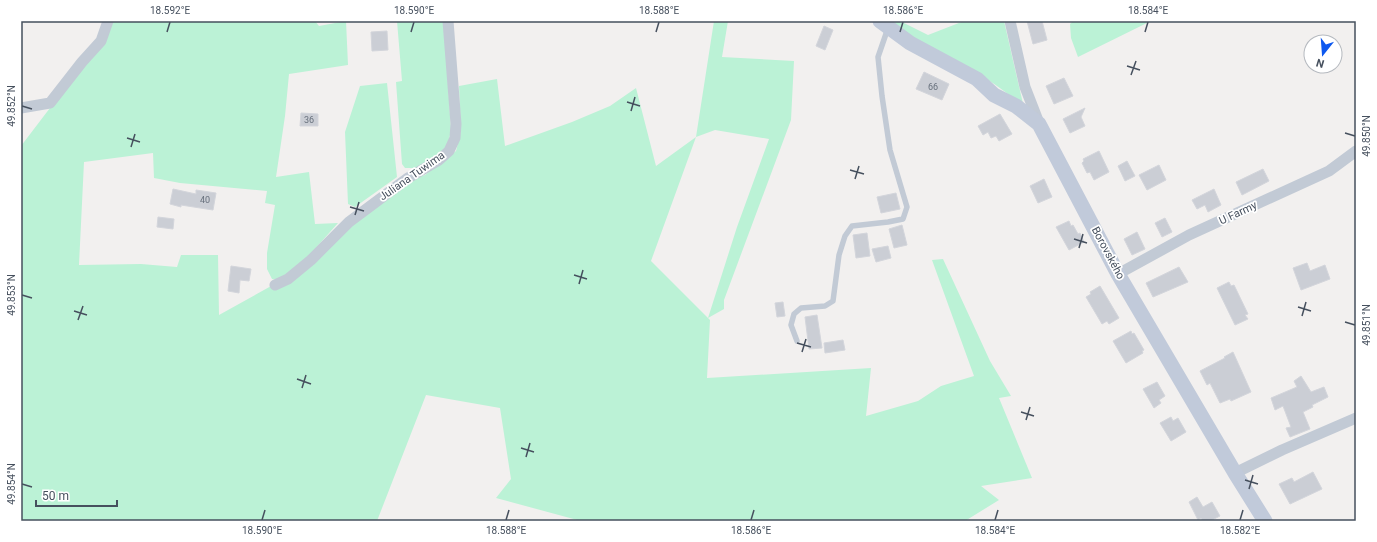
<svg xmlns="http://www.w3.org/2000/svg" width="1377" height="542" viewBox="0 0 1377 542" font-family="Roboto,sans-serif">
<rect width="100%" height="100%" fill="#f2f0ef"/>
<path fill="#bbf2d6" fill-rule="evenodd" d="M114,21H315L319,26L346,21L348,65L289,74L285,116L276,177L309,172L315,224L338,223L306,259L357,218L409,180L425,175L456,151L461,131L459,86L497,79L505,146L572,122L610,106L636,88L656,166L696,137L714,21H728L722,57L794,61L791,120L724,300V309L708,318L710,320L707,378L871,368L866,416L918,401L941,386L974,376L932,260L943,259L990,361L1011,396L999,398L1032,478L981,486L999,500L965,521H581L496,498L511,479L500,408L426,395L377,521H21V146L101,41ZM715,130L769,139L737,227L708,318L651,261L696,137ZM153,153L154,178L180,183L267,191L265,203L275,205L267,253V269L272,279L282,280L219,315L218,255H181L177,267L141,264L79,265L84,162Z
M397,21H444L451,130L447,149L420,168H405L402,164L396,82L402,81Z
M892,21H900L928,35L964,21H1004L1024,108C994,78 955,63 919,42C910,36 901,28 892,21Z
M1073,21H1151L1078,57L1071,38L1070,24Z
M387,83L397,177L355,207L348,204L345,132L360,86Z"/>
<path fill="#cbced5" stroke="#d3d5db" d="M1027,21H1042L1047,40L1033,44Z
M824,26L833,30L825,50L816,46Z
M387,31L388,50L372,51L371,32Z
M924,72L949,84L942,100L916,89Z
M1064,78L1073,96L1054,104L1046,86Z
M1085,108L1081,117L1085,126L1070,133L1063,119Z
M301,113L318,114V126H300Z
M1000,114L1012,134L999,141L996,136L991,138L988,132L983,135L978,126Z
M1099,151L1109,172L1094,180L1090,172L1087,173L1082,163L1084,161L1083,159Z
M1127,161L1135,176L1125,181L1118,166Z
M1159,165L1166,180L1147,190L1139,175Z
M1263,169L1269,181L1242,195L1236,182Z
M1044,179L1052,197L1038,203L1030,186Z
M173,189L196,194V190L216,193L213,210L181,205V207L170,204Z
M1214,189L1221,205L1208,212L1205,205L1197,209L1192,200Z
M896,193L900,209L881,213L877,197Z
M158,217L174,219L173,229L157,227Z
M1165,218L1172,232L1162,237L1155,223Z
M1069,221L1071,226L1073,225L1078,234L1080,233L1084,242L1069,250L1056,227Z
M902,225L907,245L894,248L889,229Z
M1137,232L1145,249L1132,255L1124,239Z
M867,233L870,256L856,258L853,235Z
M888,246L891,258L876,262L872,249Z
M1307,263L1310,271L1325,265L1330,279L1301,290L1293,268Z
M231,266L251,269L249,281L240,280L239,293L228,291Z
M1179,267L1188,282L1153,297L1146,283Z
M1229,282L1231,286L1234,285L1248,314L1245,315L1248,319L1235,325L1217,288Z
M1100,286L1119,318L1109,324L1107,321L1102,324L1086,297L1091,294L1090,292Z
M783,302L785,316L777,317L775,303Z
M817,315L822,348L809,349L805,317Z
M1131,331L1132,334L1134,333L1144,350L1142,351L1143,353L1126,363L1113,341Z
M843,340L845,350L825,353L824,343Z
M1233,352L1251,392L1231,401L1230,399L1220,403L1210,383L1207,385L1200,371L1225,358L1224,357Z
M1301,376L1311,392L1324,387L1328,397L1312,405L1313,407L1303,412L1310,429L1290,437L1286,428L1291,427L1283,406L1275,410L1271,398L1297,387L1294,381Z
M1157,382L1165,396L1159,400L1161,403L1154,408L1143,389Z
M1171,417L1173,421L1178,418L1186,432L1171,441L1160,423Z
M1313,472L1322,489L1290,504L1279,484L1292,478L1294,482Z
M1197,497L1203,507L1212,502L1220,516L1210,521H1203L1201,518L1198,520L1189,502Z"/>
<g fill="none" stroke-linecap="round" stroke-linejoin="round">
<path stroke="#c2cad5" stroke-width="5.5" d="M797,341L791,325L794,314L801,308L825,306L833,301L839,255L845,236L852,226L888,222L903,219L907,207L890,150L882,96L878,57L888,28"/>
<path stroke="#c2cad5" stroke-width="11" d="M1010,21L1025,87L1039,123
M21,108L50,103L82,62L101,41L108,21
M1118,274L1189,235L1329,171L1356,151
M275,285L288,279L311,260L349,222L408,178L439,160L449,151L455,138L456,124L448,21
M1235,473L1282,450L1356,418"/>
<path stroke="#c1cada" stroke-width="15" d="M880,21L910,43L977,79L994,95L1016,106L1039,124L1118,274L1235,473L1265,521"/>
</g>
<path fill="none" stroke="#46505e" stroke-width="1.5" d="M167,32L170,22M411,32L414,22M656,32L659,22M900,32L903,22M1145,32L1148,22M1127,66L1140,70M1131,75L1136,61M627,102L640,106M22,106L32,109M631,111L635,97M1345,133L1355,136M127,138L140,142M131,147L135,134M850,170L864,174M855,179L859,166M350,207L364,211M355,215L359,202M1074,239L1087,243M1079,248L1083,234M574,275L587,279M579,284L583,270M22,295L32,298M1298,307L1311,311M74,311L87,315M1302,316L1306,302M78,320L83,306M1345,322L1355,325M797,343L811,347M802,352L806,339M297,379L311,384M302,388L306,375M1021,412L1034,416M1026,420L1030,407M521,448L534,452M526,457L530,443M1245,480L1258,484M22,484L32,487M1249,489L1253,475M262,520L265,510M506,520L509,510M751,520L754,510M995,520L998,510M1240,520L1243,510"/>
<g text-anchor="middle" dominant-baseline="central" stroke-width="3.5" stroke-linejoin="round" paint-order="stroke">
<g font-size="9" fill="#67707c">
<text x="933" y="87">66</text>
<text x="309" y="120">36</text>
<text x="205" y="200">40</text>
</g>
<g font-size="11" fill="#46505e" stroke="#fff">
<text transform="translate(412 176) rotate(-35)">Juliana Tuwima</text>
<text transform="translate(1238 213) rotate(-25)">U Farmy</text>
<text transform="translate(1108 253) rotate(62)">Borovského</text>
</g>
</g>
<rect width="1377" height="542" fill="none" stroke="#ffffff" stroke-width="44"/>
<g transform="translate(1323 54) rotate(197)"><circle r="19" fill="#ffffff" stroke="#b5b9bf"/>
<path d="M0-3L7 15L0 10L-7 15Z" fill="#0d58ef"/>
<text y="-6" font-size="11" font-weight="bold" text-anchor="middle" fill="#46505e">N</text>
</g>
<path d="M36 500v6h81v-6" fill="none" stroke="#46505e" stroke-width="2"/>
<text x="42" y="500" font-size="12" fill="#46505e" stroke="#ffffff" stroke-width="3" paint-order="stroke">50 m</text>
<rect x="22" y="22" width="1333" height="498" fill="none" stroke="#46505e" stroke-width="1.5"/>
<g font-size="10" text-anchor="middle" fill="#46505e">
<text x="170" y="14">18.592°E</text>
<text x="414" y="14">18.590°E</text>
<text x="659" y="14">18.588°E</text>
<text x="903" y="14">18.586°E</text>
<text x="1148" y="14">18.584°E</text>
<text transform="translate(11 106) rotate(-90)" y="4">49.852°N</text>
<text transform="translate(1366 136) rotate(-90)" y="4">49.850°N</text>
<text transform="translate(11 295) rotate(-90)" y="4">49.853°N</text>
<text transform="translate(1366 325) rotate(-90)" y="4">49.851°N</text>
<text transform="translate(11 484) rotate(-90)" y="4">49.854°N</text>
<text x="262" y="534">18.590°E</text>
<text x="506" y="534">18.588°E</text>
<text x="751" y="534">18.586°E</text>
<text x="995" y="534">18.584°E</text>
<text x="1240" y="534">18.582°E</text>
</g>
</svg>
